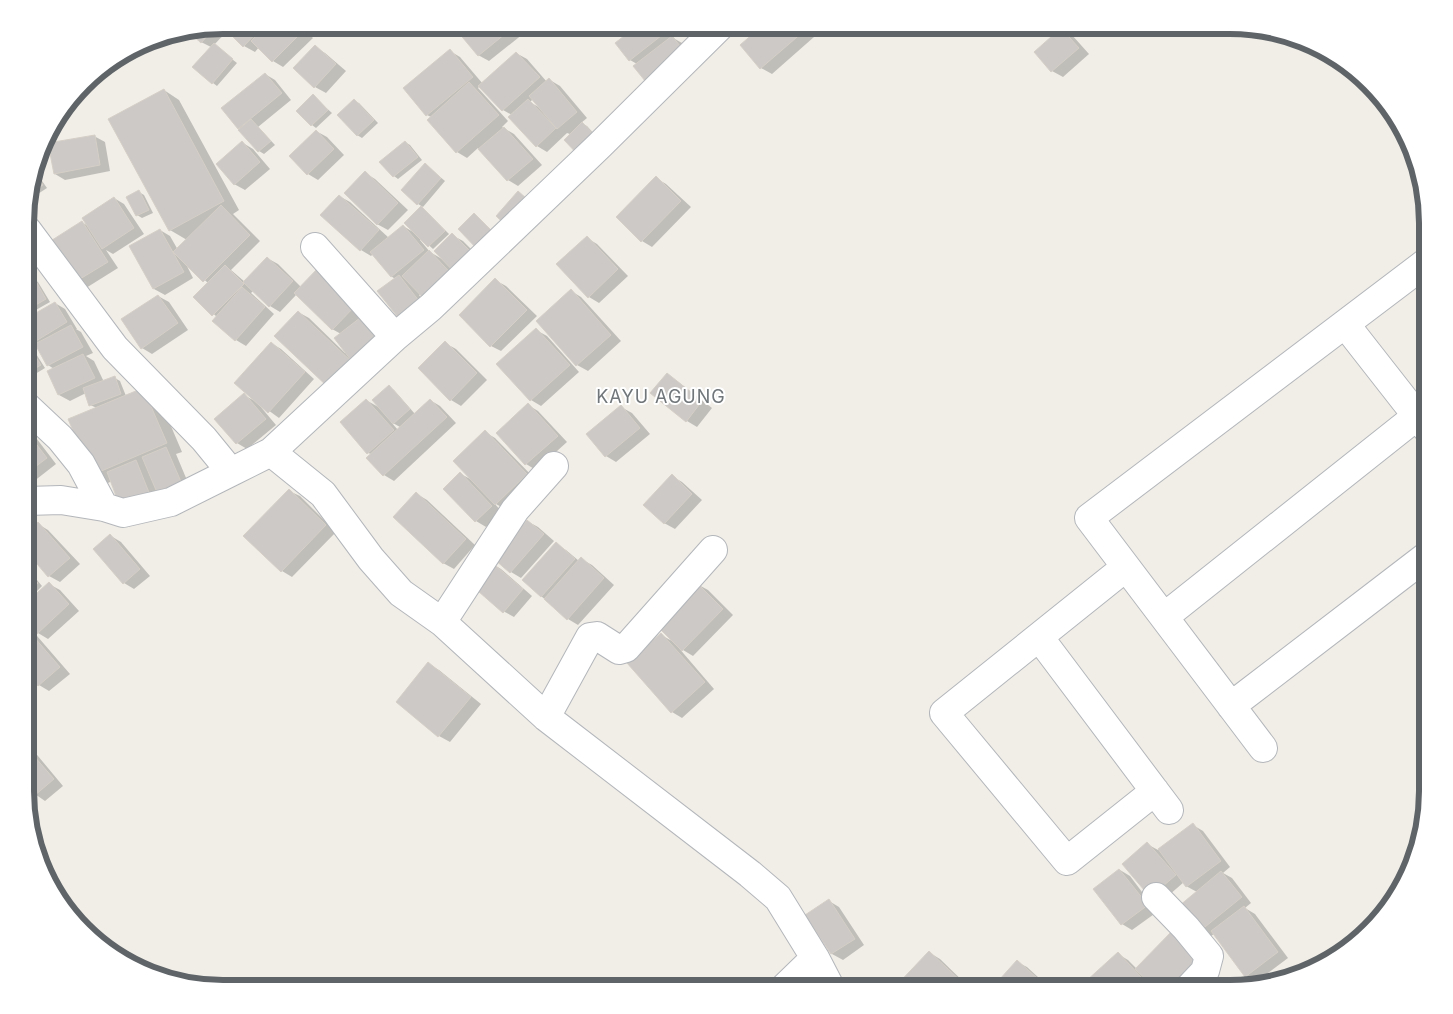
<svg xmlns="http://www.w3.org/2000/svg" width="1453" height="1014" viewBox="0 0 1453 1014" font-family="Inter,sans-serif">
<rect width="100%" height="100%" fill="#f1eee8"/>
<path fill="#0003" fill-rule="evenodd" d="M223,25H300L313,38L283,67L273,61L259,47L255,52L244,46L228,30L214,45L237,63L217,86L213,83L211,47L201,42L191,31Z
M306,25H318L313,29Z
M438,25H453L447,30Z
M467,25H533V26L489,61L478,55Z
M608,25H634L618,36L613,33Z
M640,25H664L675,39L682,43L698,63L637,64L630,60L617,43Z
M765,25H803L814,37L772,74L761,68Z
M1072,25H1091L1084,33Z
M1061,29L1072,35L1089,54L1063,77L1052,71Z
M315,47L325,53L346,71L326,93L315,87L295,68Z
M450,51L460,57L483,84L516,53L527,59L547,82L550,80L560,86L587,118L581,123L587,126L605,146L567,133L547,152L537,146L512,115L503,110L480,86L478,88L508,121L502,127L514,134L542,165L518,186L508,180L478,148L467,158L457,152L431,117L427,115ZM533,99L540,108L530,102Z
M265,74L275,80L291,100L258,127L275,145L264,154L259,151L239,128Z
M164,90L179,100L239,210L233,214L260,241L231,270L245,282L267,258L278,264L301,287L369,312L340,393L298,312L309,318L345,353L346,352L341,334L332,329L297,294L280,312L270,306L254,290L251,293L274,314L246,346L236,340L217,317L195,297L208,283L185,262L193,278L165,295L154,289L131,247L160,230L170,236L178,250L187,240L170,230Z
M313,96L332,113L316,128L312,125Z
M354,101L359,103L378,123L362,138L357,135Z
M316,131L327,137L344,155L318,180L308,174Z
M94,136L105,142L110,171L65,180L55,174Z
M405,142L410,145L422,160L398,179L394,176Z
M243,143L253,149L270,169L245,190L234,184Z
M426,165L445,181L423,207L418,204Z
M35,171L47,188L27,201V197Z
M365,173L375,179L408,210L388,230L375,223Z
M656,178L666,184L691,207L652,247L642,241Z
M139,192L144,195L153,213L142,218L137,215Z
M339,196L350,202L389,238L403,226L415,233L422,208L426,211L449,234L433,249L422,239L420,240L430,252L442,259L452,235L463,241L488,266L419,295L436,316L416,331L395,279L391,276L373,254L371,256L361,250L322,215Z
M114,198L124,204L144,234L113,254L106,250L118,268L86,288L75,282L82,222L88,226Z
M587,238L597,244L628,276L599,303L589,297Z
M27,240L40,254L27,267Z
M34,279L38,282L50,302L27,315V283Z
M495,280L506,286L537,316L501,351L491,346Z
M571,291L581,297L621,341L588,371L577,365Z
M158,296L169,302L188,330L152,354L142,348Z
M55,303L65,309L77,329H76L81,332L93,353L86,356L94,361L104,382L115,378L120,381L126,396L159,398L182,452L176,454L194,497L162,506L112,481L108,483L93,474L97,408L90,405L86,393L70,401L59,395L48,371L54,369L48,365L37,346L32,343L27,334V320Z
M536,330L547,336L579,372L541,406L531,400L498,364Z
M271,343L281,349L314,379L279,418L261,405L260,406L276,425L247,449L237,443L244,395L253,400Z
M445,343L456,349L487,380L461,406L451,400Z
M28,346L33,349L45,368L27,379V348Z
M667,375L677,381L712,408L697,427L687,421Z
M389,387L394,390L415,414L430,400L440,406L456,423L394,481L384,475L371,454L368,453L366,400L380,408ZM391,422L400,427L398,430Z
M528,405L538,411L567,442L536,470L526,464Z
M621,407L632,413L650,434L616,462L606,456Z
M27,426L56,464L33,482L27,478Z
M485,432L495,438L537,481L507,510L494,503L502,512L486,527L476,521L461,474L474,481Z
M672,476L682,482L702,500L675,529L664,523Z
M289,491L300,496L336,532L292,577L282,571L245,536Z
M417,494L427,500L475,545L454,569L443,563Z
M527,521L538,527L554,541L521,578L511,572L495,559Z
M38,524L48,530L80,564L60,582L49,576L27,550V534Z
M111,536L121,542L150,576L134,589L124,583Z
M556,544L566,550L579,561L581,559L592,565L614,585L578,625L568,619L541,596Z
M491,563L501,569L532,596L514,617L503,611Z
M27,568L42,586L27,601Z
M49,584L60,590L79,611L48,639L38,633L33,627L31,629L70,674L49,691L39,685L27,671V623L30,624L27,620V603Z
M697,584L708,590L733,615L693,656L678,647L714,689L682,718L672,712L661,635L674,642Z
M428,664L439,670L481,704L450,742L439,736L397,702Z
M27,684L36,696L27,704Z
M27,747L33,750L63,786L45,801L32,792L27,798Z
M1193,825L1203,831L1230,867L1223,873L1232,878L1251,903L1245,908L1255,914L1288,958L1256,982L1246,976L1214,934L1211,936L1200,930L1197,892L1186,886L1184,882L1161,902L1147,844L1158,850Z
M1120,870L1130,876L1157,912L1132,930L1122,924Z
M829,901L839,907L864,945L843,960L832,954L807,915Z
M930,953L940,959L971,989H895Z
M1118,954L1128,960L1137,969L1188,989H1094Z
M1017,962L1027,967L1051,989H992Z"/>
<path fill="#ccc9c6" stroke="#d5cfc7" d="M221,25H264L243,47Z
M267,25H297L303,31L272,62L251,41Z
M465,25H516L478,56L458,32Z
M606,25H625L612,34Z
M638,25H660L666,32L629,61L615,43Z
M763,25H799L804,31L760,69L740,45Z
M216,26L201,43L189,32Z
M1061,28L1079,48L1051,72L1034,52Z
M672,36L689,57L650,87L633,66Z
M214,43L233,59L212,84L192,67Z
M315,45L336,64L314,88L293,68Z
M450,49L473,77L426,116L403,88Z
M516,52L540,77L502,111L478,86Z
M265,73L282,93L238,129L221,108Z
M549,78L577,112L557,129L529,96Z
M469,82L499,115L456,153L427,120Z
M164,89L224,201L169,231L108,119Z
M313,94L328,110L311,126L296,111Z
M354,99L374,120L357,136L337,115Z
M528,99L556,128L536,147L508,117Z
M251,119L271,141L258,152L238,130Z
M582,122L601,142L583,160L564,140Z
M504,127L533,159L507,181L478,149Z
M316,130L334,149L307,175L289,156Z
M95,135L100,165L54,174L48,143Z
M242,141L260,162L234,185L216,164Z
M405,141L418,157L393,177L379,162Z
M425,163L441,178L417,205L401,190Z
M365,171L398,203L377,225L344,193Z
M34,173L43,185L27,195Z
M656,176L681,201L641,242L616,217Z
M139,190L149,210L136,216L126,197Z
M518,191L534,205L511,230L496,216Z
M339,195L379,230L360,251L320,215Z
M114,197L134,228L102,249L82,218Z
M221,205L250,235L203,282L173,252Z
M421,206L445,231L428,247L404,223Z
M474,213L497,236L480,252L458,229Z
M82,221L108,262L75,282L49,242Z
M403,225L424,250L391,277L370,252Z
M160,229L184,272L153,289L129,246Z
M452,233L479,260L460,278L434,251Z
M587,236L618,269L588,298L556,264Z
M429,250L458,281L431,306L402,276Z
M267,257L293,281L269,307L243,282Z
M225,265L244,284L212,316L193,297Z
M319,267L357,304L332,330L294,293Z
M399,275L426,310L405,326L377,291Z
M34,278L46,299L27,310V281Z
M495,278L527,310L490,347L459,315Z
M242,287L265,307L235,341L212,321Z
M571,289L611,335L576,366L536,321Z
M158,295L178,323L141,349L121,319Z
M55,302L67,322L31,344L27,337V318Z
M298,311L353,363L329,388L274,336Z
M369,311L389,337L354,364L334,338Z
M71,325L83,347L47,366L35,344Z
M536,328L570,365L530,401L496,364Z
M445,341L477,373L450,401L418,368Z
M271,342L305,372L268,413L234,383Z
M28,345L41,365L27,373V346Z
M83,354L95,378L58,395L47,371Z
M667,373L702,401L686,422L650,393Z
M115,376L121,394L89,406L83,388Z
M389,385L410,409L393,424L372,400Z
M143,388L167,443L92,475L68,419Z
M244,393L266,419L236,444L214,419Z
M366,399L394,430L367,454L340,422Z
M430,399L447,417L383,476L366,458Z
M528,403L558,436L525,465L496,433Z
M621,405L640,428L605,457L586,434Z
M485,430L527,474L495,505L453,461Z
M27,432L47,458L27,473Z
M166,447L185,491L161,502L142,457Z
M136,460L152,500L122,512L107,472Z
M460,472L492,506L475,522L443,489Z
M672,474L692,494L664,524L643,505Z
M289,489L326,525L281,572L243,536Z
M416,492L466,539L443,564L393,517Z
M527,520L544,534L510,573L494,559Z
M38,522L70,558L48,577L27,552V532Z
M110,534L140,569L123,584L93,549Z
M556,542L575,559L541,597L522,580Z
M581,557L604,578L567,620L544,599Z
M490,561L523,589L503,613L470,584Z
M27,571L38,583L27,594Z
M49,582L69,604L37,634L27,622V602Z
M697,583L723,609L682,651L656,625Z
M27,629L60,667L38,686L27,673Z
M661,633L705,682L671,713L627,663Z
M428,662L471,697L438,737L396,702Z
M27,748L54,779L34,796L27,787Z
M1193,823L1221,861L1186,887L1158,849Z
M1147,842L1176,875L1150,897L1122,864Z
M1119,869L1148,905L1121,925L1093,889Z
M1221,871L1242,897L1200,931L1179,906Z
M829,899L855,939L831,954L805,915Z
M1244,906L1278,952L1245,977L1211,931Z
M1174,929L1203,957L1173,989H1156L1135,969Z
M929,951L966,986L964,989H893Z
M1118,952L1152,989H1092L1085,982Z
M1017,960L1049,989H991Z
M811,977L822,989H799Z"/>
<g fill="none" stroke-linecap="round" stroke-linejoin="round">
<g stroke="#b3b6ba" stroke-width="30">
<path id="minor" d="M27,230L115,348L204,439L231,472L271,452L395,337L431,307L599,146L721,25
M315,247L395,337
M1345,324L1428,430
M27,407L60,438L81,464L104,507
M271,452L323,494L371,559L401,593L442,622L546,717L750,874L778,898L815,958L831,989
M27,501L61,500L104,507L123,513L171,502L231,472
M1126,567L944,713L1067,861L1155,791
M1164,617L1417,416
M442,622L515,510L554,466
M1039,637L1169,810
M1231,706L1428,555
M546,717L590,637L597,636L619,650L626,648L713,550
M1263,748L1089,518L1428,261
M1156,897L1186,928L1209,956L1205,971L1188,989
M783,989L815,958"/>
</g>
<use href="#minor" stroke="#fff" stroke-width="28"/>
</g>
<g text-anchor="middle" dominant-baseline="central" stroke-width="4" stroke-linejoin="round" paint-order="stroke">
<g font-size="18" letter-spacing="1" fill="#707679" stroke="#fff">
<text x="661" y="396">KAYU AGUNG</text>
</g>
</g>
<path d="M0 0H1453V1014H0ZM223 34H1230A189 189 0 0 1 1419 223V791A189 189 0 0 1 1230 980H223A189 189 0 0 1 34 791V223A189 189 0 0 1 223 34Z" fill="#fff" fill-rule="evenodd"/>
<path fill="none" stroke="#5f6468" stroke-width="6" d="M223 34H1230A189 189 0 0 1 1419 223V791A189 189 0 0 1 1230 980H223A189 189 0 0 1 34 791V223A189 189 0 0 1 223 34Z"/>
</svg>
